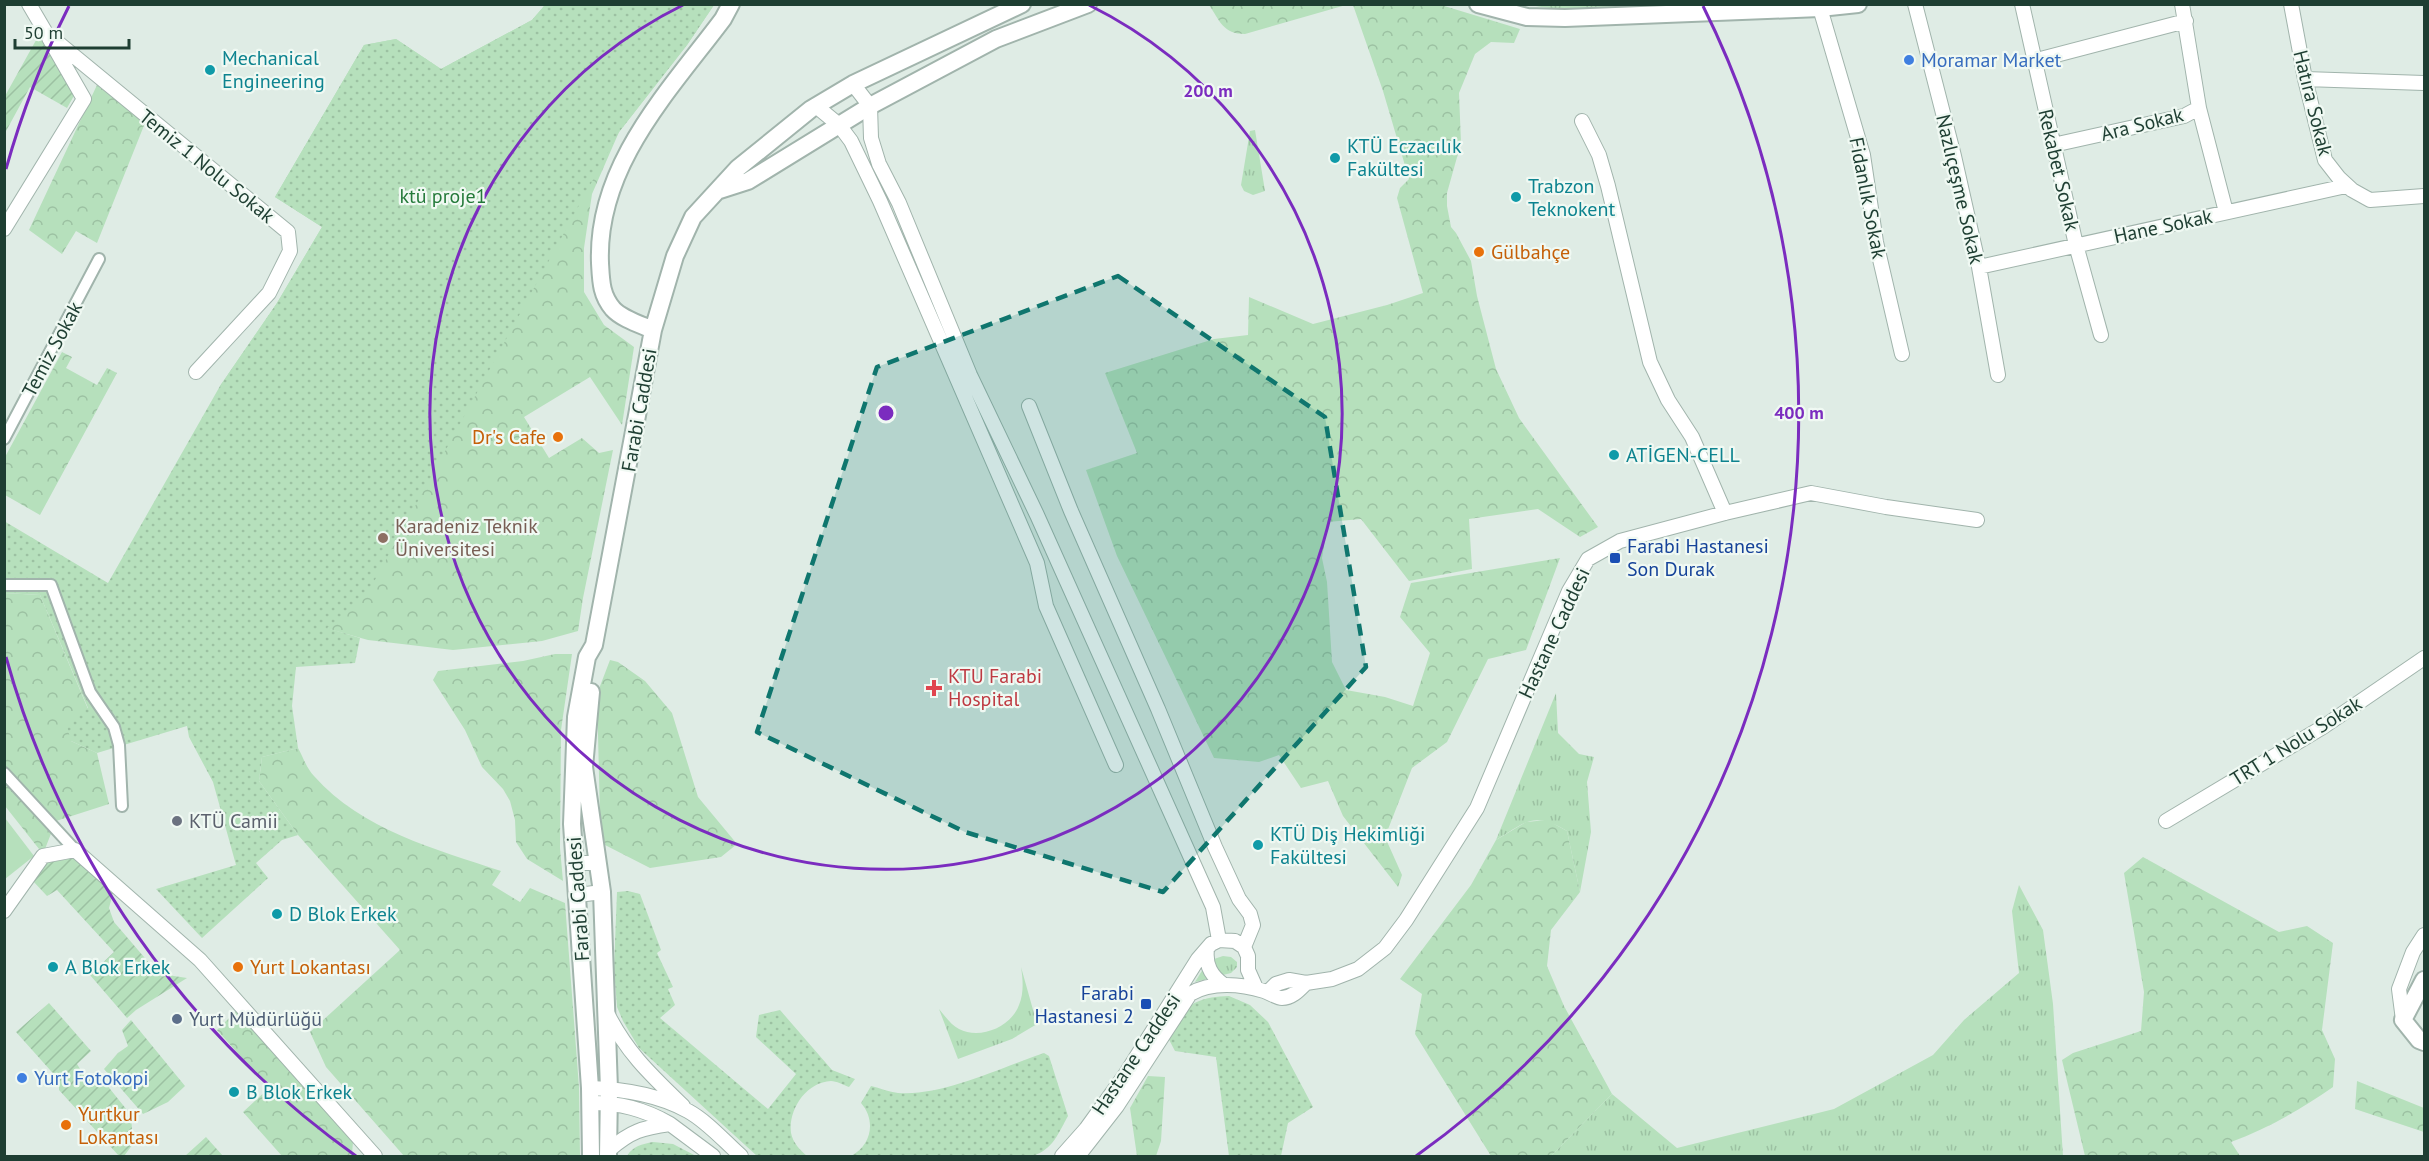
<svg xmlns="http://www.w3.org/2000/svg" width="2429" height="1161" viewBox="0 0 2429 1161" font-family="'PT Sans',sans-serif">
<defs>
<pattern id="grass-tufts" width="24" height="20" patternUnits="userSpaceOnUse" patternTransform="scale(1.5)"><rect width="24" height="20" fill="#b6e0bc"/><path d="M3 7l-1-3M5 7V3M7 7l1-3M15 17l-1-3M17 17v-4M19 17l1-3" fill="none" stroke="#9cc1a2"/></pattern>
<pattern id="forest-crowns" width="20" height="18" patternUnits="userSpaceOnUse" patternTransform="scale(1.5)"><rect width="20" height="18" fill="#b6e0bc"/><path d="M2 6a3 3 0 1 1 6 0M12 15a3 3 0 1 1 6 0" fill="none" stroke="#9cc1a2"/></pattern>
<pattern id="park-dots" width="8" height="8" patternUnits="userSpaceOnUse" patternTransform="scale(1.5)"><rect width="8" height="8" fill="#b6e0bc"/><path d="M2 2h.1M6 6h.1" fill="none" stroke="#9cc1a2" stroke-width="1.8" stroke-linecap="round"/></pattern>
<pattern id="garden-furrows" width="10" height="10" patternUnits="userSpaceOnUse" patternTransform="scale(1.5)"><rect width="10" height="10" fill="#b6e0bc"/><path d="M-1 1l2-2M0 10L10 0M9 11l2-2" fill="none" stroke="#9cc1a2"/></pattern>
</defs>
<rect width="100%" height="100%" fill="#dfece5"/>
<path fill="url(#grass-tufts)" d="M1530,5H1626C1596,11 1560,11 1530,5Z
M1255,130L1265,191L1253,195L1244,191L1241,185L1250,131Z
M1556,693L1558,733L1579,754L1594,757L1587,782L1591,832L1580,892L1567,831C1533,811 1526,822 1496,840Z
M2019,885L2043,930L2053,1004L2063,1156H1551L1612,1094L1677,1148L1834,1109L1933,1055L1964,1020L2019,973L2012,911Z
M1223,956L1231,957L1237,962V967L1231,973L1195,982L1208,961Z
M1021,967L1037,1024L1012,1039L958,1059L939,1009C945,1016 951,1025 959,1029C980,1040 1011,1027 1019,1005C1024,993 1023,980 1021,967Z"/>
<path fill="url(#forest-crowns)" d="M545,5H714L687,45L619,132L592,194L584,248V292L604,325L634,347L622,425L590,377L524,417L549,458L582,438L599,453L613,450L583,598L578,631L542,641L453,650L368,640L304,622L220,386L277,303L322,227L275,197L364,45L396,39L441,69L532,20Z
M1209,5H1346L1245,34C1223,34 1220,21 1209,5Z
M1353,5H1441L1520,29L1514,43L1491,42L1475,54L1459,93L1461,143L1447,193V206L1451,227L1456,233L1471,261L1477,296L1496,369L1519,418L1598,527L1580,537L1538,509L1469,519L1472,569L1409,581L1361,519L1328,522L1322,558L1327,582L1332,662L1346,690L1385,697L1413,706L1430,653L1400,617L1411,583L1560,558L1526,650L1488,659L1447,742L1412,768L1385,837L1402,875L1398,887L1343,816L1328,781L1301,788L1279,755L1259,762L1214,758L1117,556L1086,470L1137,453L1105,373L1214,339L1248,335L1249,297L1313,324L1387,305L1423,293L1397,198L1400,188L1409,179L1383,91Z
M97,85L145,123L97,243L76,231L62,254L29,230Z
M62,352L72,357L66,368L97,385L107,368L117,373L40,515L5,495V457Z
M4,593L40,595L88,709L71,741L97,753L109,804L56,821L43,854L5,806Z
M555,654H572L561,730L560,848L563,881L527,859L516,842L515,820L510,801L503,789L482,767L465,730L433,680L438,671L523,661Z
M610,660L618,662L645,681L672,713L698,797L737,844L721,857L650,868L605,845L600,816L597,694Z
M298,748C303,757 307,769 314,776C362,830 435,849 501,871L492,885L520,902L530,888L565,903L579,1087L580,1156H404L326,1067L310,1032L400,950L298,835L259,781L262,757Z
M1547,820L1567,831L1580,892L1551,930L1547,966L1564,1006L1612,1094L1551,1156H1491L1415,1034L1422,994L1400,979L1471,885L1496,840L1526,822Z
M2143,857L2279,932L2307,926L2333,943L2322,1030L2335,1059L2333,1087C2300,1110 2268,1128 2231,1142L2240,1156H2085L2062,1060L2073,1053L2141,1031L2144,992L2124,873Z
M237,1010L353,1142L352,1154L354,1156H282L243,1112L269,1088L217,1030Z
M1148,1076L1165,1077L1161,1141L1156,1156H1137L1130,1108Z
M2357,1081L2424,1108V1132L2355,1109Z"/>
<path fill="url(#park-dots)" d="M545,5H714L687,45L619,132L370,589L337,621L327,628L360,638L355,663L296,667L292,706L298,748L262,757L259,781L298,835L282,840L256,863L268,878L202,938L156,889L236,865L213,782L189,737L187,726L97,753L71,741L66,723L88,708L40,595L5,593L4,521L108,583L220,386L277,303L322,227L275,197L364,45L396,39L441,69L532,20Z
M628,891L640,894L661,950L657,953L673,987L668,989L675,1005L660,1018L768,1109L796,1074L756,1037L759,1015L780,1010L832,1070L855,1079L849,1087C844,1085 836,1081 831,1081C806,1082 788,1110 791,1133C793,1143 800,1150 807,1156H757L639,1048L623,1021L617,1007L614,969L617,892Z
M1229,996L1250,1005L1268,1022L1313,1107L1288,1123L1281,1156H1229L1216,1057L1175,1051L1166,1034C1184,1006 1195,997 1229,996Z
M1044,1053L1049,1056L1068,1116C1058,1134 1053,1149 1033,1156H851C872,1145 876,1120 861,1103L871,1086C880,1088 889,1092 898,1093C940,1097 1003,1067 1044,1053Z
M653,1142L673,1144L696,1156H627C633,1146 642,1144 653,1142Z"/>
<path fill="url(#garden-furrows)" d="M40,33L75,94L67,108L30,87L5,133V96Z
M74,858L113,893L109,908L114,922L150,964L161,974L187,978L136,1010L127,1018L90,975L114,952L57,890L47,896L32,880L44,863Z
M49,1003L91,1051L77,1064L85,1077L102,1079L131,1115L133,1144L124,1156H119L59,1090V1080L16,1032Z
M131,1020L185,1086L168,1102L143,1114L104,1069L118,1053L128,1046L122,1030Z
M206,1137L223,1156H185Z"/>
<path fill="#b6e0bc" d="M5,818L34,856L5,879Z"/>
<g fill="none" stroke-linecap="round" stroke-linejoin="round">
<g stroke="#a1b4ac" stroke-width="14">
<path id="pedestrian" d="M4,439L99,259
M4,585H51L90,692L114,727L119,745L122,806
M4,773L75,850"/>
</g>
<g stroke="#a1b4ac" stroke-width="16">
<path id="minor" d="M29,4L46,33L288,232L290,251L269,293L196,372
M1915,4L1954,156L1979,267L1998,375
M2022,4L2076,245L2101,335
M2291,4L2305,79L2325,160L2339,178L2352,190L2370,200L2424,196
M1820,8L1863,155L1876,242L1902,354
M2033,61L2186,21
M2305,79L2424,83
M853,84L870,106L871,138L879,164L899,203L970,375L1037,515L1213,907L1219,940
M816,106L839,125L851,141L880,201L1037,563L1046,606L1116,765
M2199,108L2226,212
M1582,121L1599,155L1608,186L1650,362L1668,400L1692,437L1725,513
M2053,145L2184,116L2199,108L2182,4
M4,229L84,99L49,38
M1979,267L2346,186
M1029,406L1071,511L1158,709L1215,847L1239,899L1250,914L1253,925L1244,947
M2166,821L2323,727L2424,658
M575,863H598
M578,895L602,892
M4,911L43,856L75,850L200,960L375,1156
M1207,949C1205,965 1211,976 1224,985
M1268,992L1276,984L1289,980L1306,983L1332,979L1358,969L1385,948L1406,920L1477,808L1569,591L1588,559L1620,541L1725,513L1811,493L1886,507L1977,520
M607,1013C627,1053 651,1075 683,1106
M2403,1020L2399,989L2413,952L2424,935
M590,1088C623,1089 659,1095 688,1111C708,1122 725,1142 741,1156
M590,1103C620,1103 644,1109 670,1124
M609,1150C631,1131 642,1128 670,1124L713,1156
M1062,1156L1086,1129L1125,1075L1198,959L1211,944L1219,940L1235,941L1244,947L1248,956V970L1256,988
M1078,1156L1117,1106L1190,994C1211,981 1242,984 1264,991C1270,993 1277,998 1282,998C1292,998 1299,990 1306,983"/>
</g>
<g stroke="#a1b4ac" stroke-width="20">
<path id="tertiary" d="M1478,4L1527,17L1565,18L1820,8L1858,4
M720,190L748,181L870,106L996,39L1088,4
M653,330C642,325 622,319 613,309C601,295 601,281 600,263C596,166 669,91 723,19L731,4
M591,692L584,767L602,892L609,1089L608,1156
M2424,980L2403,1020L2419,1040L2424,1042
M591,1156L590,1088L572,824L576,717L587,657L594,645L653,330L675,256L693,217L738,168L811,109L853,84L1022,4"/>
</g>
<use href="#pedestrian" stroke="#fff" stroke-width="10"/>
<use href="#minor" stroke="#fff" stroke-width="14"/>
<use href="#tertiary" stroke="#fff" stroke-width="16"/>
</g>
<path fill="#0f766e" fill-opacity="0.2" stroke="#0f766e" stroke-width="4.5" stroke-dasharray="12 8" stroke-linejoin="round" d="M1118,276L1325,417L1366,667L1163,892L965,832L757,732L877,367Z"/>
<g fill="none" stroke="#7b2cbf" stroke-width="3">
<path d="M1089 5A456 456 0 1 1 683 5"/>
<path d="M356 1156A913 913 0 0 1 6 657M6 169A913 913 0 0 1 69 6M1703 6A913 913 0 0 1 1416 1156"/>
</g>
<g fill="#3f7fe0" stroke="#f0f9f3" stroke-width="2">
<circle cx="1909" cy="60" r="6"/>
<circle cx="22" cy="1078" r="6"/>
</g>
<g fill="#0f9aa8" stroke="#f0f9f3" stroke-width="2">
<circle cx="210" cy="70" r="6"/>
<circle cx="1335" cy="158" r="6"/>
<circle cx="1516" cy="197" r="6"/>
<circle cx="1614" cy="455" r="6"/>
<circle cx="1258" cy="845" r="6"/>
<circle cx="277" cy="914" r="6"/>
<circle cx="53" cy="967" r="6"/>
<circle cx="234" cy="1092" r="6"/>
</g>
<g fill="#e8710a" stroke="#f0f9f3" stroke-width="2">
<circle cx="1479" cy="252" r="6"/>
<circle cx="558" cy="437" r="6"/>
<circle cx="238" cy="967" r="6"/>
<circle cx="66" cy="1125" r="6"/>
</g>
<circle fill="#8d6e63" stroke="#f0f9f3" stroke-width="2" cx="383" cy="538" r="6"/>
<g fill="#1a4fb4" stroke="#f0f9f3" stroke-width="2">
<rect x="1609" y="552" width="12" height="12" rx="3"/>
<rect x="1140" y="998" width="12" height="12" rx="3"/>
</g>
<path fill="#e0444e" stroke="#f0f9f3" stroke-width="2" d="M931 679h6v6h6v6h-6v6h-6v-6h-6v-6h6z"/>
<circle fill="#6b7280" stroke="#f0f9f3" stroke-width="2" cx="177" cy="821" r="6"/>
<circle fill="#5c6f8a" stroke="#f0f9f3" stroke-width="2" cx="177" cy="1019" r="6"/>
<g text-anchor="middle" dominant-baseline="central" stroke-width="4.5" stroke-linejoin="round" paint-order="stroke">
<g font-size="20" fill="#0d838f" stroke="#f0f9f3" text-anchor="start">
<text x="222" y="58">Mechanical<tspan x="222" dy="23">Engineering</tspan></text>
<text x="1347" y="146">KTÜ Eczacılık<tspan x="1347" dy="23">Fakültesi</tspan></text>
<text x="1528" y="186">Trabzon<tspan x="1528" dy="23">Teknokent</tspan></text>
<text x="1626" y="455">ATİGEN-CELL</text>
<text x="1270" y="834">KTÜ Diş Hekimliği<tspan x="1270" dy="23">Fakültesi</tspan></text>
<text x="289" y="914">D Blok Erkek</text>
<text x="65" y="967">A Blok Erkek</text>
<text x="246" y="1092">B Blok Erkek</text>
</g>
<g font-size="20" fill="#366cbe" stroke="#f0f9f3" text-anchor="start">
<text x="1921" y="60">Moramar Market</text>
<text x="34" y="1078">Yurt Fotokopi</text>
</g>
<g font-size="20" fill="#1e3e32" stroke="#f0f9f3">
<text transform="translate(2313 103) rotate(76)">Hatıra Sokak</text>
<text transform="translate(2142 124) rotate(-14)">Ara Sokak</text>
<text transform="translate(207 166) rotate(39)">Temiz 1 Nolu Sokak</text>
<text transform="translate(2059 170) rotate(77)">Rekabet Sokak</text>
<text transform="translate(1960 189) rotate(77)">Nazlıçeşme Sokak</text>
<text transform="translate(1868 198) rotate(79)">Fidanlık Sokak</text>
<text transform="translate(2163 226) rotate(-12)">Hane Sokak</text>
<text transform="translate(52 349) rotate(-62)">Temiz Sokak</text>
<text transform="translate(639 410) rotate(-80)">Farabi Caddesi</text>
<text transform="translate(1554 633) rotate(-65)">Hastane Caddesi</text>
<text transform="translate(2296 741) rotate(-32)">TRT 1 Nolu Sokak</text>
<text transform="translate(578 899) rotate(-94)">Farabi Caddesi</text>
<text transform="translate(1136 1054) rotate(-56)">Hastane Caddesi</text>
</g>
<g font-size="20" fill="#247a3a" stroke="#f0f9f3">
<text x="443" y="196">ktü proje1</text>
</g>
<g font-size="20" fill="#c56008" stroke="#f0f9f3" text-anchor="start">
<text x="1491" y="252">Gülbahçe</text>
<text x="546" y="437" text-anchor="end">Dr's Cafe</text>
<text x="250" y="967">Yurt Lokantası</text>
<text x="78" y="1114">Yurtkur<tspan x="78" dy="23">Lokantası</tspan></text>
</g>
<g font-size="20" fill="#785e54" stroke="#f0f9f3" text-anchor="start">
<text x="395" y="526">Karadeniz Teknik<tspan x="395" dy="23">Üniversitesi</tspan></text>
</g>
<g font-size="20" fill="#164399" stroke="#f0f9f3" text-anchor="start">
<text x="1627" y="546">Farabi Hastanesi<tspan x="1627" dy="23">Son Durak</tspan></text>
<text x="1134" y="993" text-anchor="end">Farabi<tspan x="1134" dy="23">Hastanesi 2</tspan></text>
</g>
<g font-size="20" fill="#be3a42" stroke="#f0f9f3" text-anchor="start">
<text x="948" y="676">KTU Farabi<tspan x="948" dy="23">Hospital</tspan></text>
</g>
<g font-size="20" fill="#5b616d" stroke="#f0f9f3" text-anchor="start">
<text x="189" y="821">KTÜ Camii</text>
</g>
<g font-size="20" fill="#4e5e75" stroke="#f0f9f3" text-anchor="start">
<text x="189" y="1019">Yurt Müdürlüğü</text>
</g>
</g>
<circle cx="886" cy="413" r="9" fill="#7b2cbf" stroke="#f0f9f3" stroke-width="3"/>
<g font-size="18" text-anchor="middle" font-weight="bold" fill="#7b2cbf" stroke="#f0f9f3" stroke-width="4.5" stroke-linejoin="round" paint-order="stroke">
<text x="1208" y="97">200 m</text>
<text x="1799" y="419">400 m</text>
</g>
<rect width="2429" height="1161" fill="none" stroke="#1e3e32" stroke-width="12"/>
<path d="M15 39v9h114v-9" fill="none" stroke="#1e3e32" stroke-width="3"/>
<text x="24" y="39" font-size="18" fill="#1e3e32" stroke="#f0f9f3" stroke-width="4.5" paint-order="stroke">50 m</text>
</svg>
